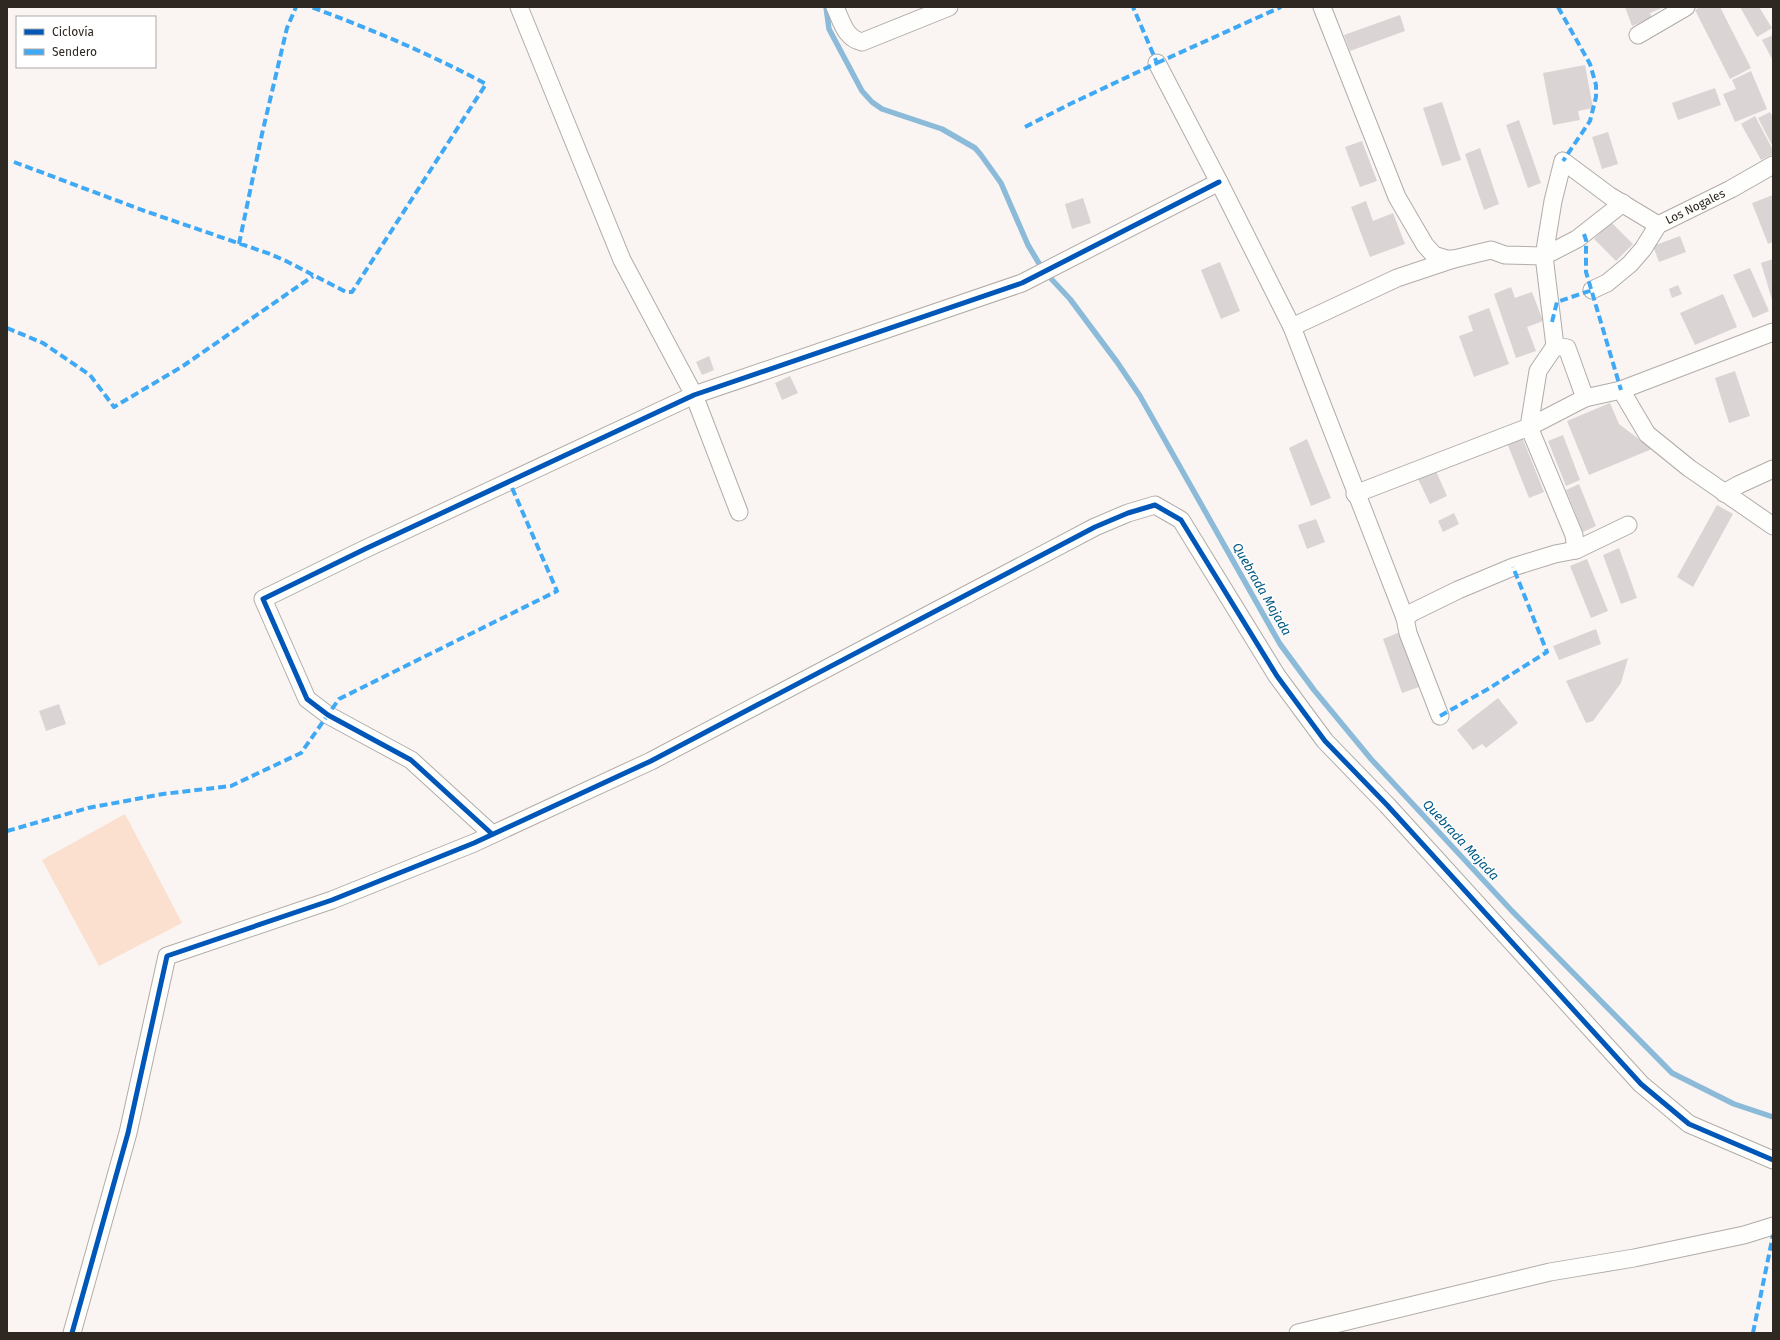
<svg xmlns="http://www.w3.org/2000/svg" width="1780" height="1340" viewBox="0 0 1780 1340" font-family="'Fira Sans',sans-serif">
<rect width="100%" height="100%" fill="#faf5f2"/>
<path fill="#fbe0cf" d="M125,814L182,923L99,966L42,860Z"/>
<g fill="none" stroke-linecap="round" stroke-linejoin="round">
<path stroke="#8cbad9" stroke-width="5.5" d="M826,7L829,29L862,91L872,102L882,109L942,129L975,148L981,155L1001,183L1028,245L1043,270L1070,299L1117,362L1140,396L1280,644L1314,690L1371,759L1512,911L1672,1073L1734,1104L1773,1117"/>
</g>
<path fill="#dad4d5" d="M1625,7H1664L1650,13L1652,18L1632,26Z
M1700,7H1720L1751,68L1730,79L1695,10Z
M1740,7H1759L1772,28L1757,37Z
M1400,15L1405,31L1350,51L1344,35Z
M1773,35V61L1762,40Z
M1585,65L1593,108L1578,111L1580,120L1553,125L1543,73Z
M1751,71L1767,109L1735,122L1723,94L1736,89L1732,80Z
M1715,88L1721,105L1678,120L1672,103Z
M1442,102L1461,160L1442,166L1423,108Z
M1770,112L1773,117V147L1758,118Z
M1755,116L1773,150V154L1761,160L1741,124Z
M1519,120L1541,183L1528,188L1506,125Z
M1608,132L1618,164L1602,169L1592,137Z
M1362,141L1377,181L1360,187L1345,147Z
M1480,148L1499,204L1484,210L1465,154Z
M1773,195V242L1768,244L1752,203Z
M1083,198L1091,223L1072,229L1065,204Z
M1366,201L1373,221L1393,213L1405,244L1370,257L1351,207Z
M1611,222L1633,244L1616,261L1594,239Z
M1680,236L1686,252L1659,262L1653,246Z
M1773,259V303L1761,263Z
M1220,262L1240,311L1221,319L1201,270Z
M1750,268L1769,311L1753,318L1733,275Z
M1678,285L1682,294L1672,298L1669,289Z
M1511,287L1515,298L1532,292L1543,321L1527,327L1536,351L1516,358L1494,294Z
M1723,294L1737,327L1695,345L1680,313Z
M1489,308L1509,364L1474,377L1459,336L1473,331L1468,316Z
M709,356L714,370L702,375L696,362Z
M1735,371L1750,416L1729,423L1715,378Z
M790,376L798,393L782,400L775,383Z
M1610,403L1619,424L1652,449L1589,475L1567,421Z
M1563,435L1580,480L1566,486L1548,441Z
M1522,437L1544,492L1529,498L1507,443Z
M1307,439L1331,498L1311,506L1289,448Z
M1436,471L1447,496L1430,504L1418,479Z
M1579,484L1596,526L1583,532L1566,490Z
M1717,505L1733,514L1693,587L1677,577Z
M1454,513L1459,524L1443,532L1438,521Z
M1316,519L1325,542L1307,549L1298,525Z
M1619,548L1637,598L1621,604L1603,555Z
M1587,559L1608,611L1591,618L1570,566Z
M1596,629L1601,644L1559,660L1553,646Z
M1400,632L1419,687L1402,693L1383,639Z
M1628,658L1621,683L1593,721L1586,723L1566,681Z
M1498,698L1518,723L1486,748L1482,744L1473,750L1457,730Z
M59,704L66,724L46,731L39,711Z"/>
<g fill="none" stroke-linecap="round" stroke-linejoin="round">
<g stroke="#b2aca8" stroke-width="19">
<g id="street">
<path d="M519,7L622,260L694,395L739,512"/>
<path d="M835,7C842,22 845,38 862,42L949,7"/>
<path d="M1322,7L1397,197L1425,245L1434,255L1447,259H1454L1491,250L1505,255L1544,256L1577,239L1623,203"/>
<path d="M1638,35L1686,7"/>
<path d="M1157,63L1219,182L1292,327"/>
<path d="M1658,225L1610,196L1563,161L1553,201L1544,256L1555,346L1567,348L1585,398L1621,390L1773,332"/>
<path id="s1" d="M1592,290L1607,283L1630,264L1643,249L1658,225L1731,189L1773,165"/>
<path d="M1555,346L1538,371L1529,427L1574,535L1576,550"/>
<path d="M1621,390L1647,434L1689,468L1773,526"/>
<path d="M1724,493L1738,485L1773,469"/>
<path d="M1355,494L1529,427L1585,398"/>
<path d="M1405,618L1292,327L1397,278L1454,259"/>
<path d="M1440,716L1408,633L1405,618L1413,612L1458,590L1513,567L1555,554L1576,550L1628,525"/>
<path d="M492,834L411,760L328,715L307,699L263,599L365,549L694,395L1022,283L1219,182"/>
<path d="M72,1333L128,1133L167,956L332,900L474,843L651,761L1095,527L1128,513L1155,505L1181,520L1277,676L1325,741L1387,805L1641,1084L1689,1124L1773,1160"/>
<path d="M1298,1333L1550,1272L1634,1258L1744,1235L1773,1226"/>
</g>
</g>
<use href="#street" stroke="#fefefd" stroke-width="17"/>
<path stroke="#3fa9f5" stroke-width="4" stroke-dasharray="8 4" stroke-linecap="butt" d="M1558,7L1590,64L1596,85V97L1590,121L1563,161
M1157,63L1281,7
M1025,127L1070,104L1157,63L1133,7
M14,162L142,210L270,254L286,261L346,292H352L486,84C430,54 371,29 311,7
M1584,234L1586,240V272L1621,390
M239,244L262,134L287,28L296,7
M1552,322L1557,302L1592,290
M7,328L43,343L90,375L114,407L183,366L313,276
M1440,716L1488,689L1547,652L1513,567
M7,831L88,808L163,794L231,786L301,753L339,699L557,591L509,481
M1753,1333L1773,1235"/>
<g stroke="#fff" stroke-width="8">
<path id="cycleway" d="M492,834L411,760L328,715L307,699L263,599L365,549L694,395L1022,283L1219,182
M72,1333L128,1133L167,956L332,900L474,843L651,761L1095,527L1128,513L1155,505L1181,520L1277,676L1325,741L1387,805L1641,1084L1689,1124L1773,1160"/>
</g>
<use href="#cycleway" stroke="#0057b8" stroke-width="5"/>
</g>
<g text-anchor="middle" dominant-baseline="central" stroke-width="3" stroke-linejoin="round" paint-order="stroke">
<g font-size="12" fill="#2f2722" stroke="#fff">
<text stroke="none"><textPath href="#s1" startOffset="136">Los Nogales</textPath></text>
</g>
<g font-size="13" font-style="italic" fill="#005985" stroke="#fff">
<text transform="translate(1262 589) rotate(60)">Quebrada Majada</text>
<text transform="translate(1461 840) rotate(47)">Quebrada Majada</text>
</g>
</g>
<rect width="1780" height="1340" fill="none" stroke="#2f2722" stroke-width="16"/>
<rect x="16" y="16" width="140" height="52" fill="#ffffff" stroke="#aca9a7"/>
<rect x="24" y="29" width="20" height="6" fill="#0057b8" stroke="#aca9a7"/>
<text x="52" y="36" font-size="12" fill="#2f2722">Ciclovía</text>
<rect x="24" y="49" width="20" height="6" fill="#3fa9f5" stroke="#aca9a7"/>
<text x="52" y="56" font-size="12" fill="#2f2722">Sendero</text>
</svg>
